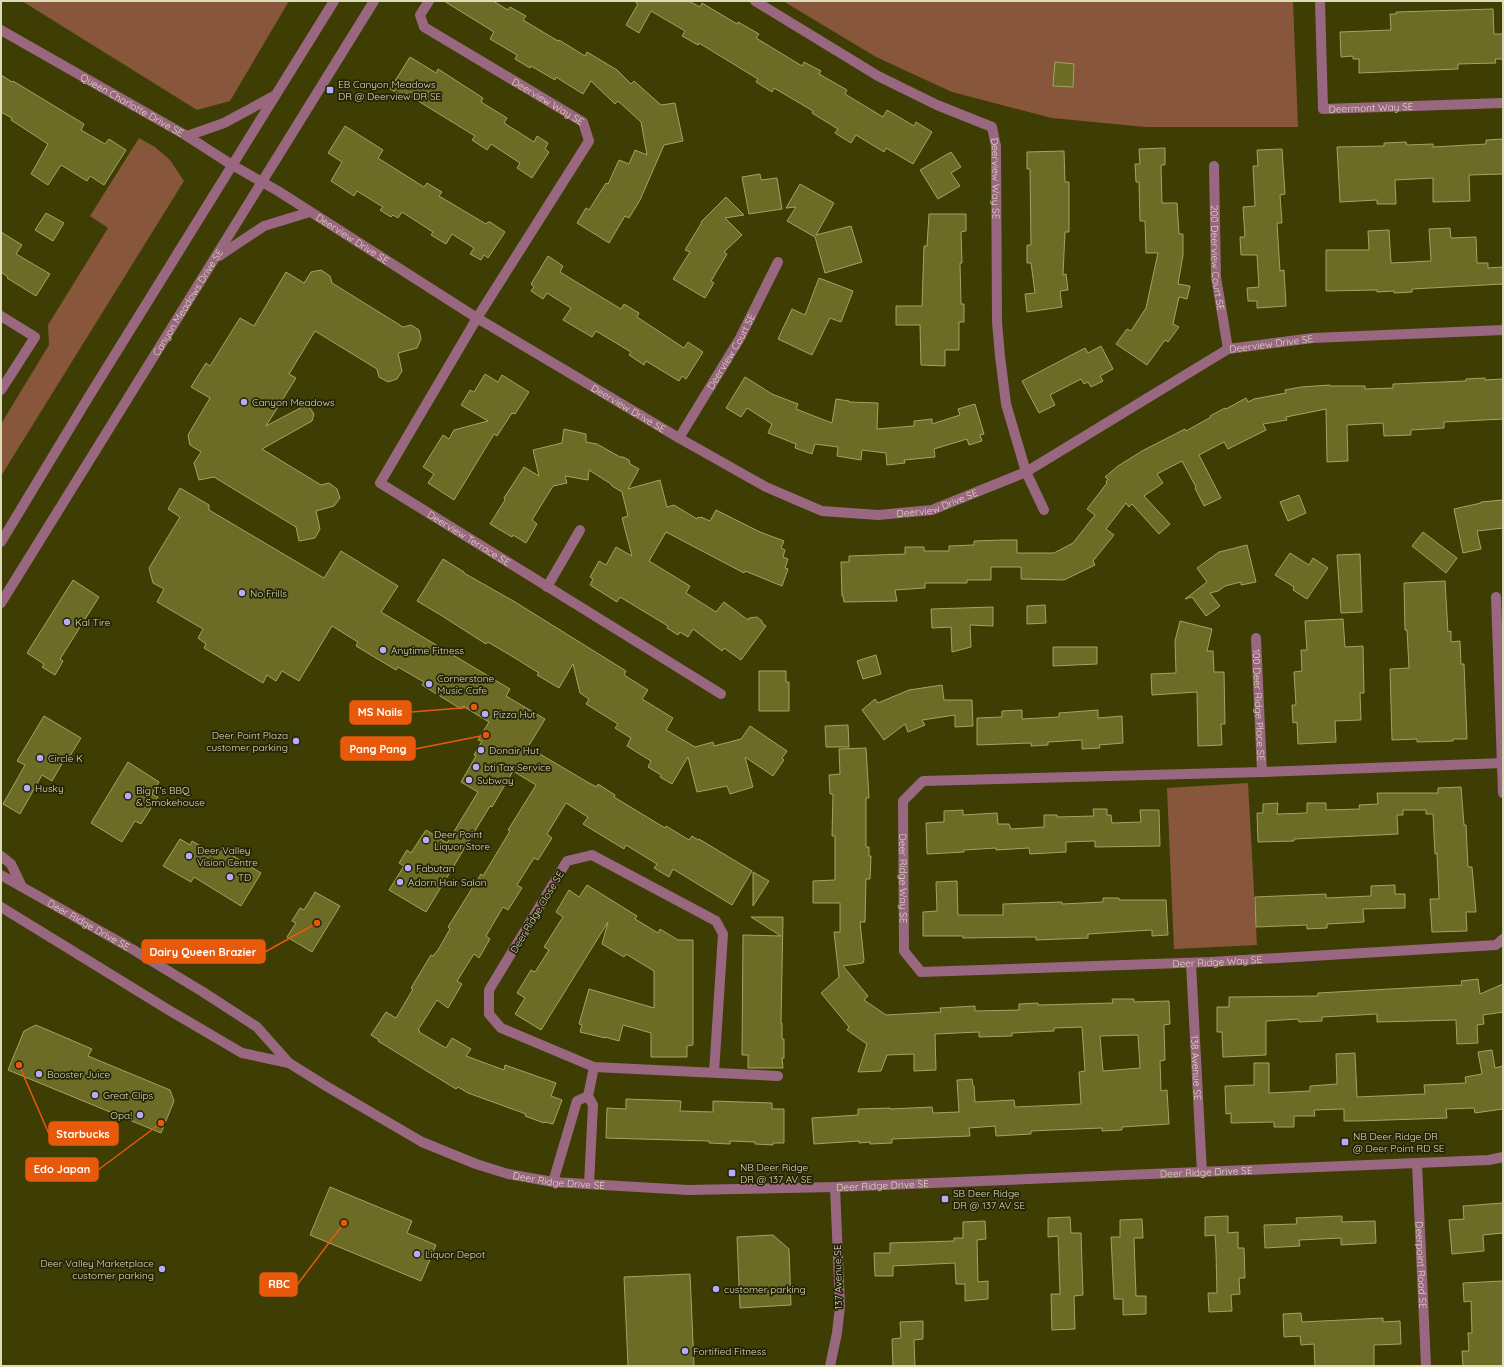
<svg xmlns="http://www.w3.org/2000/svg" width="1504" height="1367" viewBox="0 0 1504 1367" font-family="Quicksand,sans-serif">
<rect width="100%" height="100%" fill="#3e3d04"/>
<path fill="#88563b" d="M22,1H289L230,101L197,110Z
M783,1H1293L1298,127H1145L1052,118L952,92L876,57Z
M139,138L155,147L170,160L184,181L1,476V424L49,345L48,325L108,228L90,216Z
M1248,783L1257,945L1174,949L1167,788Z"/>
<path fill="#6d6c27" stroke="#a4a45f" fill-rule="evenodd" d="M444,1H493L508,10L510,7L526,16L523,20L558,41L559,40L585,56L587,52L617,70L631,84L634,81L661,105L675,103L683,141L664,145L640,200L629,218L625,216L609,243L577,223L586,208L589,210L606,183L608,184L619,160L629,164L635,150L647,155L641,122L618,101L615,104L591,81L583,94L556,77L555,80L531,66L530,68L515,59L517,55L490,39L494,32Z
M634,1H689L700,7L702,3L737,24L738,22L759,34L756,38L802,66L804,62L821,71L819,74L847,90L845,94L883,117L887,110L914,126L916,122L932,132L913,164L886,148L884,152L856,135L851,143L835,133L838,129L812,113L813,111L774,88L772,92L756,82L758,79L699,43L698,45L682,36L685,31L651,11L639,33L626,25L638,4Z
M1493,9L1494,34H1503V59H1495L1496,63L1458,64V69L1359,73V59H1353V56L1341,57L1340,32L1391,30L1390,14H1396V12Z
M410,57L436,73L438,69L483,98L481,102L507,118L504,123L534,142L537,136L548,143L545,149L549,152L532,178L517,168L520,163L491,144L487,150L472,140L475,136L449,120L407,94L405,98L390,89Z
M1055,62L1074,64L1073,87L1053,86Z
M1,75L12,82L13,81L84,124L81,130L105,144L109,139L126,150L104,185L90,176L87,181L61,165L48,185L31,174L48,144L11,120L12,118L1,112Z
M345,126L383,150L378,158L424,187L427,183L442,192L439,196L486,224L488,222H490L505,232L488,258L484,255L481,260L470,254L474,248L452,234L446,244L431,235L433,232L402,212L398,218L393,215L391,217L380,210L383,207L357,191L354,196L331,181L342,162L328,153Z
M1503,139V174L1469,175L1470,201L1433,202V178L1395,180L1396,204H1377V200L1340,202L1337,147L1384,146V143L1406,142L1407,145L1433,144V147L1486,144V140Z
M1165,148V165H1161L1162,203H1177L1179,234H1183V255L1178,284L1190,286L1187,299L1179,297L1173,324L1179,327L1168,342L1165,340L1147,365L1116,344L1127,329L1131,331L1146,308L1158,253H1146L1145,221H1140L1139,182H1136L1135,164H1140L1139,149Z
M1282,149L1285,194L1280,195L1282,223H1277L1280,271L1284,270L1286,306L1257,308V301H1248L1247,288L1259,287L1257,255H1241L1240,237H1245L1243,207L1255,206L1253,166H1258L1257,150Z
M1064,151L1065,182H1069V232H1065L1063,275L1066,274L1068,290L1060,291L1062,307L1027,312L1025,294L1035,293L1031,263H1027V245H1031L1030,169H1027V152Z
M951,152L961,167L951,173L960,186L938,199L920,170Z
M760,174L761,180L777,178L782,209L749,214L742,177Z
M800,184L834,203L816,235L851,226L862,262L825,273L815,237L787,221L796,207L786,208Z
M726,197L744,215L725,218L742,235L724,252L727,254L711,281L714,283L705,298L673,279L690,252L685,250L702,222H701Z
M46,213L64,223L53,241L35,230Z
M929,214H966V231L961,232L962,263H960L961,304H964V322H959V350H945V366L921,365L920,325H896V306H922L924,246H927Z
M1450,228L1451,238L1476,237L1477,263H1488V268L1503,267V284L1412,289V292L1394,293V291L1377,292V290L1326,291V250H1369L1368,231L1389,230L1391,263L1431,261L1429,229Z
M1,232L22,245L16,254L50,274L36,296L7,278L8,277L1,272Z
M548,256L563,266L560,272L573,280L621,309L624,304L639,313L637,317L684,348L688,342L703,352L686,379L682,376L679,381L646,361L644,365L629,355L631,352L596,331L592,337L563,320L571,308L547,293L543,299L531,291L534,287L531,284Z
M321,270L330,276L332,283L403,327L411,325L419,330L421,339L417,348L398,353L402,371L397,379L388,382L379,377L377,369L315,331L289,374L296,378L266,426L304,406L310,408L314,414L312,421L262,449L321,485L329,483L337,489L340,498L334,506L316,511L320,529L315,538L299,541L296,527L214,477L199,480L194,463L201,452L190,445L188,435L210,398L191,387L206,363L210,366L240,318L254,326L286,272L304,283L311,272Z
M819,278L853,291L841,322L830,318L812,355L778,339L792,309L805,315Z
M1101,346L1113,369L1100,376L1103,381L1091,387L1088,382L1084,384L1081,379L1050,395L1055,405L1039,413L1022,381L1085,348L1088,353Z
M485,374L498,382L502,375L529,392L515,414L512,413L497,436L494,434L454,500L428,483L434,474L423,467L443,435L449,439L454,430L488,421L461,405L470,390L474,392Z
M745,377L772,394L798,404L796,409L832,423L836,399L849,401V402L878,403L877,429L914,426V421L932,419V424L960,415L958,409L975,404L984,434L980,435L982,441L969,445L967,439L934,449L935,457L904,460L905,463L887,465L886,453L862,450L861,460L837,456L838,447L815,444L812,454L795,448L796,444L768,433L772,424L747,408L741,417L726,408Z
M1485,378V380L1503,379V419L1444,422V428L1411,430V435L1384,436L1383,423L1347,425L1348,461L1327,462L1326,409L1286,417L1287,420L1263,424L1266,430L1228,449L1224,442L1199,455L1221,498L1204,506L1195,488L1196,487L1182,461L1157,474L1163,483L1144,496L1170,524L1159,534L1132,504L1129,507L1126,503L1106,529L1114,535L1093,561L1095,565L1064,580L1021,579V567H991V580H967V583H925V588L895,590L897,601L844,602L843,596H842L841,562H849V556L905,554V547H924V551H949V546L974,545V541L1003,540H1017V553H1054L1073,543L1095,515L1087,509L1107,483L1106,482L1108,479L1105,477L1118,466L1142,451L1185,429L1186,431L1211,417L1210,416L1225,408L1226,409L1246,398L1248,402L1254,399L1286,393L1285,390L1301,387L1330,385V386H1365V389L1393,388V384L1466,381V379Z
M564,429L586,434V442L597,444L620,457H623L629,460L630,464L639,469L628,489L660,480L667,507L674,505L697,519L698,517L700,518L701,517L710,521L716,510L760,532L784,541L781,548L785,550L783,557L788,559L785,568L788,569L782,586L745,571L744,573L666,532L649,561L690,586L686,593L716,612L724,602L748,620L749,618L757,617L762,621V623L766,626L741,660L724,648L722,651L693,629L688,637L680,632L678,635L667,628L668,626L620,597L617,602L590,585L593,579L590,577L599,561L606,565L616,547L632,556L622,518L628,516L622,492L612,486L611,484L589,470L588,480L565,476L567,483L553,486L532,520L537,524L526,543L513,535L512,537L490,524L505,500L504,498L524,467L539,476L533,450L562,443Z
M180,488L209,505V510L324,578L341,551L398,586L381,612L510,689L506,696L545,719L528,747L589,783L597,787L598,784L615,795L614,797L665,828L666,826L689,840L692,836L698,840L699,839L752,871L732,905L673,869L669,877L654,868L657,864L626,845L624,849L583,824L588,817L566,803L547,834L552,838L538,860L534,858L517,885L522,888L508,910L503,907L486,936L490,939L479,958L474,954L457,981L462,984L448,1008L437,1000L418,1030L420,1031L419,1032L446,1048L452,1038L471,1049L466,1056L504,1070L505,1065L556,1083L551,1096L562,1100L553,1124L545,1122L544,1123L525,1116L526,1114L468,1093L458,1087L456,1089L378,1041L379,1040L371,1035L386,1012L396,1018L413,989L411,988L431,955L433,956L438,950L450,929L448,927L481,874L483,876L510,831L508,830L536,785L513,771L492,807L490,806L426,912L389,890L404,866L399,863L407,850L411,853L426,830L447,843L478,792L461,782L476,756L474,755L482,741L478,740L489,722L463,706L461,709L422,685L424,682L398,667L396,670L356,646L358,642L332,626L299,681L282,671L276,681L267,675L263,683L204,648L206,644L198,638L203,629L157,602L164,589L153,583L149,568L180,517L168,509Z
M1299,495L1306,513L1288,521L1280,502Z
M1503,500V528L1477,531L1481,549L1463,553L1454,509L1481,503V502Z
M1423,532L1457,558L1446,573L1412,546Z
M1247,545L1256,582L1241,585V582L1225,586L1218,591L1210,593L1220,606L1206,616L1192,597L1185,599L1207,582L1197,568L1219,552Z
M1290,553L1309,565L1313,558L1328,568L1307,599L1293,590L1294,587L1275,575Z
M1360,554L1362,612L1341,613L1337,555Z
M443,559L464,572V573L515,602L626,671L624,675L648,690L642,699L673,718L666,730L695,747L713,742L714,746L741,739L750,726L787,751L782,758L784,760L773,776L745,757L753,787L730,794L727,786L697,792L688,757L672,784L660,777L661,775L648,767L651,761L627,746L631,738L615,728L618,724L586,704L589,699L580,693L573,664L559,688L537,675L539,673L515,658L488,642L486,644L439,614L417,601Z
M73,580L99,597L60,659L63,661L55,675L42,667L44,664L27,653Z
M1445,581L1448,632L1451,631V642L1460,641L1461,664H1464L1467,739H1453V741L1417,742V739L1392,740L1390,669L1409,668L1407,630H1405L1404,583Z
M1045,605L1046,623L1027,624V606Z
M993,607V626L970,625L971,647L952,652L951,627L932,628L931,609Z
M1343,619L1345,647L1363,646L1364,693H1360L1361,720L1335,721L1336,742L1298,744L1297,722L1293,723L1292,705H1296L1294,672L1302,671L1301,650H1307L1305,621Z
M1180,621L1212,629L1207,651H1213L1214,672H1224L1225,724H1221L1222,745L1198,746L1197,692L1152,695L1151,674L1176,673L1175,641Z
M1053,647H1097V664L1053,666Z
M876,655L881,674L863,679L857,661Z
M759,671H786V682H789V711H759Z
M942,685L944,700H972L973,726L955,727V715L922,720L925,725L908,732L905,724L884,740L862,710L875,699L878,703L909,690Z
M1022,710V719L1059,717V713L1098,710V718L1122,716L1123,743L1099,745L1100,748L1082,749V740L1048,742V745L1031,746V743L977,745V718L1002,717V711Z
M44,716L81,738L70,756L67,755L52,781L42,775L20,814L3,804L25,765L17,761Z
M848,725L849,747H826L825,726Z
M866,748L869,798H866V847H869V856H871L870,879H866L865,922H860L864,960L863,963L843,966L868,996L864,1000L886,1015L941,1012L940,1008L975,1006V1011L1019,1010V1004L1038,1003V1005L1113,1003L1112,999H1134V1002L1169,1001L1170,1024L1164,1025L1165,1060L1160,1061L1161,1091L1167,1090L1169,1124L1122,1127V1130L1102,1131V1128L1052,1130L1031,1131V1134L996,1136L995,1126L969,1128L970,1136L892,1139V1143L870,1144V1142L859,1143V1141L814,1144L812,1118L858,1115V1109L890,1108V1109L932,1107L933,1113L959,1112L957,1080L972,1079L973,1086H974L975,1102L1014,1100L1015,1107L1081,1104L1079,1072L1085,1071L1082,1027L1054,1028V1031L1012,1033V1036L979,1037V1032L935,1034L936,1070L914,1071V1054L887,1055L881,1071L858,1072L867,1044L847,1030L849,1027L821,993L839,977L834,932H840V903H813V881L835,880V836H832L833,794H830L829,775L840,774L839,749ZM1138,1035L1140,1068L1103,1071L1100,1036Z
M128,762L159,782L152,794L158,797L141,824L135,821L122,842L91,823Z
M1461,787L1464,825H1466L1468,867H1472L1476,912H1466L1467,931L1432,932L1430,899H1439L1437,853L1435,854L1433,814H1426V810H1403V815H1397L1398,834L1294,839V841L1258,842L1257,813H1263V804L1278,803L1277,814L1307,813V803H1326V810L1360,809L1359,805L1378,804L1377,793H1438V788Z
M1093,809H1107V815H1111L1112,823L1141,822L1140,810H1159L1160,846L1095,847V841L1066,842V852L1030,854L1029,848L996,850V848L964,850V852L927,854L926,823L944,822V811L963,810V815L997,813L998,824H1009L1011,829L1044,827V815H1057V817L1094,816Z
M180,839L190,845L192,841L216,855L220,848L261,873L241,906L194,877L191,882L163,866Z
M753,872L769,881L753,906Z
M957,881L958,915H1003V904L1062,902V904L1103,902V898H1119V900H1166L1168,935L1152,936V930L1134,931L1088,934V938L1036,940V937L963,938V936H923V912L937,911L936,882Z
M587,885L637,916L635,919L658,933L660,929L678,940H693V1045L687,1046V1057H651V1033L623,1025L619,1041L605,1037V1038L580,1032L582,1025L579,1024L589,989L654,1008V971L626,954L624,957L602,944L608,922L541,1030L515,1014L525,998L517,993L531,970L535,972L549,950L544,947L563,917L556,912L569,890L579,897Z
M1395,885V894H1405V908L1363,909L1364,922L1327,924V928L1307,929V925L1256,927L1255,897L1326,894V898L1371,896V886Z
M315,892L340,906L312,952L287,937L296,923L292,921L300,908L304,910Z
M751,917H783L781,1023H782V1039H784V1058H782L783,1068H748V1055H742L743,935L781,936Z
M1478,979L1480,994L1503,984V1012L1483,1015L1484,1024L1477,1025L1478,1043L1457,1044L1456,1020L1377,1022V1014L1322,1017V1021L1299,1022L1298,1019L1266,1021V1055L1223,1057L1222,1032H1217V1007H1229V997L1318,996V993L1462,985L1461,981Z
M36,1025L92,1049L88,1056L170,1090L174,1101L161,1133L8,1070L24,1031Z
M1492,1050L1495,1068L1503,1066V1109L1475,1113L1474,1108L1446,1109L1447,1118L1357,1121H1344V1109L1314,1110L1315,1116H1294V1127H1274V1122L1231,1123V1113L1226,1114L1225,1086L1254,1085V1063H1269V1093L1310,1091V1086L1337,1084L1336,1054L1355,1053L1357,1097L1425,1094L1424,1085L1466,1083L1465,1077L1482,1074L1478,1052Z
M626,1099L681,1101L680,1111L713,1112V1101L772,1103V1109H784V1143H773V1145L755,1144V1142L730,1141V1144L709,1143V1141L606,1138L607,1108L626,1109Z
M330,1187L412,1221L407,1233L436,1245L421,1281L310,1235Z
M1503,1203V1233L1483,1235L1484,1251L1452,1254L1449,1220L1464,1219L1463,1206Z
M1228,1216V1233L1238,1232V1248H1244L1245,1278H1239L1240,1294L1231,1295L1232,1311L1209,1312L1208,1293H1217L1216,1252L1215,1235L1205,1236V1217Z
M1342,1216V1222L1375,1221L1376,1243L1341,1245V1238L1299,1240L1300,1246L1265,1248L1264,1225L1297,1224L1296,1218Z
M1070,1217L1071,1233H1081L1083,1295L1074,1296L1075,1329L1052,1330L1051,1294H1060L1058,1236L1048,1237V1218Z
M1142,1219L1143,1238H1134L1136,1296H1146V1314L1123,1315V1299H1114L1111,1237H1120V1220Z
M985,1221L986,1239L977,1240L978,1282L988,1281V1299L965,1301V1284H956L955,1263L893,1266V1276H875L874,1253H890V1243L954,1241V1238H963V1222Z
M773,1235L789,1249L791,1305L740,1308L737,1237Z
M690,1274L694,1366H628L624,1277Z
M1503,1281V1366H1463L1462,1351H1469L1468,1333H1472L1471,1301L1464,1302L1463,1283Z
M1301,1313L1302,1322L1383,1318V1322L1400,1321L1401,1344L1374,1345V1366H1315L1314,1344L1301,1345L1300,1336L1284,1337L1283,1314Z
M923,1321V1339L914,1340L915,1366H893L892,1339L901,1338L900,1322Z"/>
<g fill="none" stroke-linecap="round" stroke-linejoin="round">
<g stroke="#996780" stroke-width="10">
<path id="s1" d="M429,1L420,15L424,27L583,122L589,141L477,318L380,483L721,694"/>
<path id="s2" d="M755,1L878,76L937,105L992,127L996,146L997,322L1000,356L1006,404L1026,472L1044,510"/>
<path id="s3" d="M1320,1L1323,109L1503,103"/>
<path id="s4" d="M1,30L187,136L232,165L278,191L477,318L679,438L766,487L822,511L878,515L932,510L1026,472L1228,349L1313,338L1503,330"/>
<path d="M187,136L224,123L274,96"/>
<path id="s5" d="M1214,166L1216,277L1228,349"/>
<path d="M219,256L264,226L310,212"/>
<path d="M1,316L35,337L1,390"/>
<path id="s6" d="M679,438L740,338L778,262"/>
<path d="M1,542L88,398L334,1"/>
<path d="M547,587L580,530"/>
<path d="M1496,597L1503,793"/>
<path id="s7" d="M1,603L374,1"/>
<path id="s8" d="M1256,638L1262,772"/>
<path id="s9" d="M1503,763L1262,772L923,781L903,801L904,951L921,972L1210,962L1496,945L1503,939"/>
<path d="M1,856L11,864L22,887"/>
<path id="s10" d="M1,875L132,949L203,992L257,1027L289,1063L326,1086L422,1142L476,1164L508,1174L553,1182L688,1190L835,1187L1417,1163L1489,1160L1503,1157"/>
<path d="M1,907L167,1009L242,1053L289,1063"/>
<path id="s11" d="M1191,963L1202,1173"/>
<path d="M714,1073L723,934L716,921L592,855L567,861L489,990V1014L501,1028L594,1067L778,1076"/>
<path id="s12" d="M1417,1163L1426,1366"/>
<path d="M553,1182L577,1101L588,1096"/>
<path d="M589,1184L593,1105L588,1096L594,1067"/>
<path d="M830,1366L837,1333L840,1306L835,1187"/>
</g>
</g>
<g fill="#b4acf9" stroke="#242306" stroke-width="1.5">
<rect x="326" y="86" width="8" height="8" rx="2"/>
<circle cx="244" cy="402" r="4"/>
<circle cx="242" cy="593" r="4"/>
<circle cx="67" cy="622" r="4"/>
<circle cx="383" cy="650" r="4"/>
<circle cx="429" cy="684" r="4"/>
<circle cx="485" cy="714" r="4"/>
<circle cx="296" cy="741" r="4"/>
<circle cx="481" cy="750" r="4"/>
<circle cx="40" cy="758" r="4"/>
<circle cx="476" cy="767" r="4"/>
<circle cx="469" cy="780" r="4"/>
<circle cx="27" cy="788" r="4"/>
<circle cx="128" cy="796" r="4"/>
<circle cx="426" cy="840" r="4"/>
<circle cx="189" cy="856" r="4"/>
<circle cx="408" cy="868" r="4"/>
<circle cx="230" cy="877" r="4"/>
<circle cx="400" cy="882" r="4"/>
<circle cx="39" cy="1074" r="4"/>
<circle cx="95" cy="1095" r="4"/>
<circle cx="140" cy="1115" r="4"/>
<rect x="1341" y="1138" width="8" height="8" rx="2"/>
<rect x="728" y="1169" width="8" height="8" rx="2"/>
<rect x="941" y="1195" width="8" height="8" rx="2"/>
<circle cx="417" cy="1254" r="4"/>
<circle cx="162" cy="1269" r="4"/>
<circle cx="716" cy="1289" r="4"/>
<circle cx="685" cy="1351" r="4"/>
</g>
<g text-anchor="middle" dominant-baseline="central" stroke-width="3.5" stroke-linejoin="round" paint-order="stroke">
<g font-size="10" fill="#dbdcba" stroke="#242306" text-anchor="start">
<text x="338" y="84">EB Canyon Meadows<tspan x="338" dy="12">DR @ Deerview DR SE</tspan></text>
<text x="252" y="402">Canyon Meadows</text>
<text x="250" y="593">No Frills</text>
<text x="75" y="622">Kal Tire</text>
<text x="391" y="650">Anytime Fitness</text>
<text x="437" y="678">Cornerstone<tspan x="437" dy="12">Music Cafe</tspan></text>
<text x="493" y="714">Pizza Hut</text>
<text x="288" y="735" text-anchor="end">Deer Point Plaza<tspan x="288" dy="12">customer parking</tspan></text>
<text x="489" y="750">Donair Hut</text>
<text x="48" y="758">Circle K</text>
<text x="484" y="767">bti Tax Service</text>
<text x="477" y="780">Subway</text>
<text x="35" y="788">Husky</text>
<text x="136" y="790">Big T's BBQ<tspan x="136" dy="12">&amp; Smokehouse</tspan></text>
<text x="434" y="834">Deer Point<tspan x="434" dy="12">Liquor Store</tspan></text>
<text x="197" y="850">Deer Valley<tspan x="197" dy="12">Vision Centre</tspan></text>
<text x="416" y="868">Fabutan</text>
<text x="238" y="877">TD</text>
<text x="408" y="882">Adorn Hair Salon</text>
<text x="47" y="1074">Booster Juice</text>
<text x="103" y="1095">Great Clips</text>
<text x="132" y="1115" text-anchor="end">Opa!</text>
<text x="1353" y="1136">NB Deer Ridge DR<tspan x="1353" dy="12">@ Deer Point RD SE</tspan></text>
<text x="740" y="1167">NB Deer Ridge<tspan x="740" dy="12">DR @ 137 AV SE</tspan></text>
<text x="953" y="1193">SB Deer Ridge<tspan x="953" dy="12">DR @ 137 AV SE</tspan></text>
<text x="425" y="1254">Liquor Depot</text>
<text x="154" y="1263" text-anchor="end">Deer Valley Marketplace<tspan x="154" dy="12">customer parking</tspan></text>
<text x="724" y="1289">customer parking</text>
<text x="693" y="1351">Fortified Fitness</text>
</g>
<g font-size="10" fill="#dbdcba" stroke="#242306">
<text stroke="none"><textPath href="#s1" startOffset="174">Deerview Way SE</textPath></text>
<text stroke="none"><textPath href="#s4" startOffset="151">Queen Charlotte Drive SE</textPath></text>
<text stroke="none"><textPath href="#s3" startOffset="156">Deermont Way SE</textPath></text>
<text stroke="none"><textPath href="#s2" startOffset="321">Deerview Way SE</textPath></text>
<text stroke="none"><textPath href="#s4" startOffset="409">Deerview Drive SE</textPath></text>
<text stroke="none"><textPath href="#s5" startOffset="92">200 Deerview Court SE</textPath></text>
<text stroke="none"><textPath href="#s7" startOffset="354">Canyon Meadows Drive SE</textPath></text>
<text stroke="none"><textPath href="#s4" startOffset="1444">Deerview Drive SE</textPath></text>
<text stroke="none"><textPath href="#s6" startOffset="101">Deerview Court SE</textPath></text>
<text stroke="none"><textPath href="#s4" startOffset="733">Deerview Drive SE</textPath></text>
<text stroke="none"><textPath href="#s4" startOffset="1069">Deerview Drive SE</textPath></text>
<text stroke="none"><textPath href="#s1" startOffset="740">Deerview Terrace SE</textPath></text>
<text stroke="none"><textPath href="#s8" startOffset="67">100 Deer Ridge Place SE</textPath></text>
<text stroke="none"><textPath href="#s9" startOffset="686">Deer Ridge Way SE</textPath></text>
<text transform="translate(537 912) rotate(-59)">Deer Ridge Close SE</text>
<text stroke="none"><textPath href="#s10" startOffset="101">Deer Ridge Drive SE</textPath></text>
<text stroke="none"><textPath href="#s9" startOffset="1082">Deer Ridge Way SE</textPath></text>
<text stroke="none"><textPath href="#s11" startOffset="105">138 Avenue SE</textPath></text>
<text stroke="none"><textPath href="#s10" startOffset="1292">Deer Ridge Drive SE</textPath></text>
<text stroke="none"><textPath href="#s10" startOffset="644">Deer Ridge Drive SE</textPath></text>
<text stroke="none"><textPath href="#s10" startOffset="968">Deer Ridge Drive SE</textPath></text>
<text stroke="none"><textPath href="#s12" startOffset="102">Deerpoint Road SE</textPath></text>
<text transform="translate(838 1277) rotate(-91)">137 Avenue SE</text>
</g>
</g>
<path fill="none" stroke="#e8590c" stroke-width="1.5" d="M474 707L411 712M486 735L415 749M317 923L265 952M19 1065L49 1134M161 1123L98 1170M344 1223L297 1285"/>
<g fill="#e8590c" stroke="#242306" stroke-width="1.5">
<circle cx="474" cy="707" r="4"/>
<circle cx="486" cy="735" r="4"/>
<circle cx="317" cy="923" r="4"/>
<circle cx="19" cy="1065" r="4"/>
<circle cx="161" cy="1123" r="4"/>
<circle cx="344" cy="1223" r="4"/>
</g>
<g fill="#e8590c" stroke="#e8590c" stroke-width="1.5">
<rect x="350" y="701" width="61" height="23" rx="4"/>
<rect x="341" y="737" width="74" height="23" rx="4"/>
<rect x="142" y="940" width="123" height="23" rx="4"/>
<rect x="49" y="1122" width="69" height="23" rx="4"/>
<rect x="26" y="1158" width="72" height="23" rx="4"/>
<rect x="260" y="1273" width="37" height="23" rx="4"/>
</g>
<g font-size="11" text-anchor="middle" font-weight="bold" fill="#fff">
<text x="380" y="716">MS Nails</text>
<text x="378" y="753">Pang Pang</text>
<text x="203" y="956">Dairy Queen Brazier</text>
<text x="83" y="1138">Starbucks</text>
<text x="62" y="1173">Edo Japan</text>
<text x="279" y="1288">RBC</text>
</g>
<rect width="1504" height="1367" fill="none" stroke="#dbdcba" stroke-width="4"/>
</svg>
